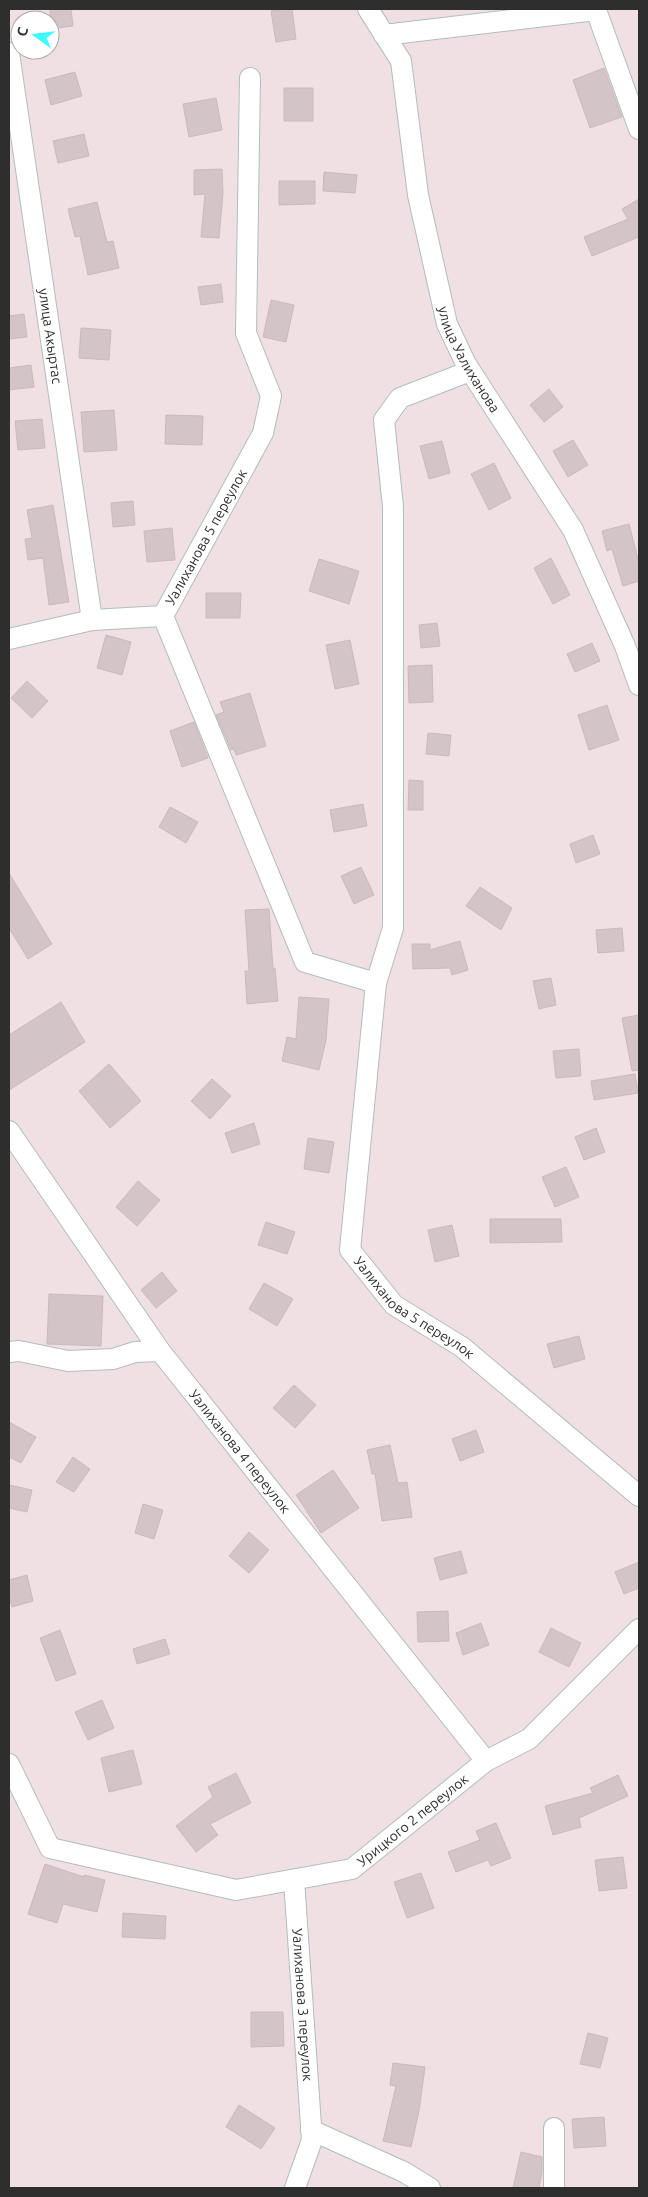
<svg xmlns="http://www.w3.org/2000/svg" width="648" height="2197" viewBox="0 0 648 2197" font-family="Ubuntu,sans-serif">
<rect width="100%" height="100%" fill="#f0e0e3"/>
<path fill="#d2c4c7" stroke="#ccb9bc" d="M50,9H71L73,26L50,29Z
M285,9H292L296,39L276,42L271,11Z
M604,68L622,117L590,128L573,80Z
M75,72L82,96L51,105L45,80Z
M284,88H313V121H284Z
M216,98L222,130L189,137L183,104Z
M84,134L89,156L58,163L53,141Z
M222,169L223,193L219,238L201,237L205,194L194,195V170Z
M324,172L357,175L355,193L323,191Z
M279,181H315V204L279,205Z
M639,199V237L592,256L584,237L628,219L622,209Z
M97,202L107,242L113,241L119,268L88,275L80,236L75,237L68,209Z
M221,284L223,302L201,305L198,287Z
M271,300L294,305L286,342L263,337Z
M24,314L27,337L9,339V316Z
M81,328L111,330L109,360L79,358Z
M31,365L34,387L9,390V368Z
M549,389L563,407L544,422L530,405Z
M114,410L117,450L84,452L81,412Z
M166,415L203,416L202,445L165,444Z
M42,419L45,448L18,450L15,421Z
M573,440L588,465L568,477L553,451Z
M442,441L450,473L429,479L420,446Z
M494,463L511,498L489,510L471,474Z
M133,501L135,525L113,527L111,503Z
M53,505L69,602L49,605L43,558L28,560L25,539L32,538L27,510Z
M629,524L639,563V581L623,586L612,549L607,551L602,531Z
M172,528L175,560L147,562L144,531Z
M551,558L570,595L553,604L534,568Z
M319,559L359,571L349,604L309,591Z
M206,593H241L240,618H206Z
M437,623L440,646L421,648L419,625Z
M106,635L131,642L122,675L97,668Z
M350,640L359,684L335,689L326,645Z
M592,643L600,661L575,672L567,654Z
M432,665L433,702L409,703L408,666Z
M27,681L48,701L32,718L11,698Z
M250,693L266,746L236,755L234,749L231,750L216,715L224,712L220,702Z
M607,705L619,740L589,750L578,715Z
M194,722L208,758L182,767L170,731Z
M428,733L451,735L449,756L426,754Z
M409,780L423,781V810H408Z
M363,804L367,826L334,832L330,810Z
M170,807L198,822L186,843L159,827Z
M593,835L600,854L576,863L570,844Z
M361,867L374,895L354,904L341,876Z
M9,873L52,944L28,959L9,928Z
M480,887L512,908L501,930L466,906Z
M269,909L273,969L275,968L278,1001L247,1004L245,971H249L245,910Z
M622,928L624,951L598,953L596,930Z
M460,941L468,970L452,975L450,968L413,969L412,944H430V950Z
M551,978L556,1005L539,1009L533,981Z
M299,997L329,999L326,1040L319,1070L282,1061L287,1037L296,1039Z
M61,1002L85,1042L9,1090V1035Z
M639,1015V1070L632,1071L622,1018Z
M579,1049L581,1076L556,1078L553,1051Z
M109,1064L141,1101L110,1128L79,1091Z
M635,1074L638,1093L594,1100L591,1081Z
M212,1079L231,1096L210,1119L191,1101Z
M254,1123L260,1144L232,1153L225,1133Z
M596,1128L605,1152L584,1160L575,1137Z
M308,1138L334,1142L329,1173L304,1169Z
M566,1167L579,1197L555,1207L542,1177Z
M138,1181L160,1200L137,1226L116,1207Z
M490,1219H561L562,1242L490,1243Z
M266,1222L295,1232L287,1254L258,1245Z
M452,1225L459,1256L435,1262L428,1230Z
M162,1272L177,1291L156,1308L141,1290Z
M264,1283L293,1299L277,1326L249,1309Z
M49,1294L103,1296L101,1346L47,1344Z
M579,1336L585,1359L554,1368L547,1344Z
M294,1385L316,1405L295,1428L273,1408Z
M9,1422L36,1437L21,1463L9,1457Z
M476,1430L484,1452L460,1461L452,1439Z
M390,1445L398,1483L407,1482L412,1517L382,1521L375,1474H372L367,1450Z
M73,1457L90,1469L74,1492L56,1482Z
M333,1470L359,1508L321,1533L296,1495Z
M9,1485L32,1490L27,1512L9,1508Z
M143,1504L163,1510L154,1539L135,1533Z
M249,1532L269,1550L249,1573L229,1556Z
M461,1551L467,1573L440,1580L434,1558Z
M639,1562V1588L624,1594L615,1572Z
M27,1575L33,1601L12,1607L9,1595V1580Z
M448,1611L449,1641L418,1642L417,1612Z
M481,1623L489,1645L463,1655L456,1633Z
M551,1628L581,1643L569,1667L539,1652Z
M60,1630L76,1674L56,1681L40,1638Z
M165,1639L170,1654L137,1664L133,1649Z
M102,1700L114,1728L88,1740L75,1712Z
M133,1750L142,1784L109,1792L101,1758Z
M236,1773L251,1803L210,1824L218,1835L196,1852L176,1826L213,1797L208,1787Z
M618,1775L628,1796L579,1818L581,1827L553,1835L545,1806L593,1793L590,1788Z
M496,1823L511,1858L491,1866L488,1860L456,1872L448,1852L480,1840L476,1831Z
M623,1857L627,1888L599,1891L595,1860Z
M45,1864L84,1877V1875L105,1880L97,1912L63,1904L57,1923L28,1914Z
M421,1873L434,1908L407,1918L394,1882Z
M123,1913L166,1916L165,1939L122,1937Z
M251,2012H283L284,2046L251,2047Z
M588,2033L608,2038L600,2068L580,2064Z
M393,2063L425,2067L419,2111L411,2147L383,2141L396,2086L390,2085Z
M239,2105L275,2128L261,2149L226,2127Z
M604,2117L606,2146L574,2148L572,2119Z
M521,2152L542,2157V2172L539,2188H513Z"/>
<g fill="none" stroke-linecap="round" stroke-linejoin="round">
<g stroke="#b0bebe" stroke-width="22">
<g id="minor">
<path id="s1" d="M368,9L401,61L418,195L447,324L466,364L573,530L625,646L639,685"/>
<path d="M384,35L596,10L639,129"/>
<path id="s2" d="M9,53L92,620"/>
<path d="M250,78L246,333L271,396L263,433L163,616L305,962L376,983"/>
<path id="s3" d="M470,371L400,398L384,420L393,507V928L376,983L350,1250L394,1305L462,1347L639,1496"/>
<path d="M9,639L92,620L163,616"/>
<path id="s4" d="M9,1131L160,1351L486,1761"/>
<path d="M9,1352L19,1351L68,1361L113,1359L135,1352L160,1351"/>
<path id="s5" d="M9,1764L50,1848L236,1890L352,1869L486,1761L529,1739L639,1629"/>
<path id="s6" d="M294,1880L312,2140L295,2188"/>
<path d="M554,2128V2188"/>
<path d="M311,2130L404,2172L430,2188"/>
</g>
</g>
<use href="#minor" stroke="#fff" stroke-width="20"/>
</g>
<g text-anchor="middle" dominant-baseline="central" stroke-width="4.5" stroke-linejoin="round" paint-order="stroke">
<g font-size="14" fill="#2e2e2e" stroke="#fff">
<text stroke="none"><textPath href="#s2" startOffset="286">улица Акыртас</textPath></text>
<text stroke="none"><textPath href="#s1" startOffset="370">улица Уалиханова</textPath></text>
<text transform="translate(206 537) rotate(-61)">Уалиханова 5 переулок</text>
<text stroke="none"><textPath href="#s3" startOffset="1024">Уалиханова 5 переулок</textPath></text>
<text stroke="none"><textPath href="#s4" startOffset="395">Уалиханова 4 переулок</textPath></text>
<text stroke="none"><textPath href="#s5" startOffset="480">Урицкого 2 переулок</textPath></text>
<text stroke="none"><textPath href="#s6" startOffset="125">Уалиханова 3 переулок</textPath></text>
</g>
</g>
<rect width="648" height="2197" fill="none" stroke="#2e2e2e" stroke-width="20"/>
<g transform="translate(35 35) rotate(285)"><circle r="24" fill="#ffffff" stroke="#ababab"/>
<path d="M0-4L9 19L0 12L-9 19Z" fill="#3ef9ff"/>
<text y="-8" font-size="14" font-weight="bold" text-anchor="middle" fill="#2e2e2e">С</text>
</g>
</svg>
